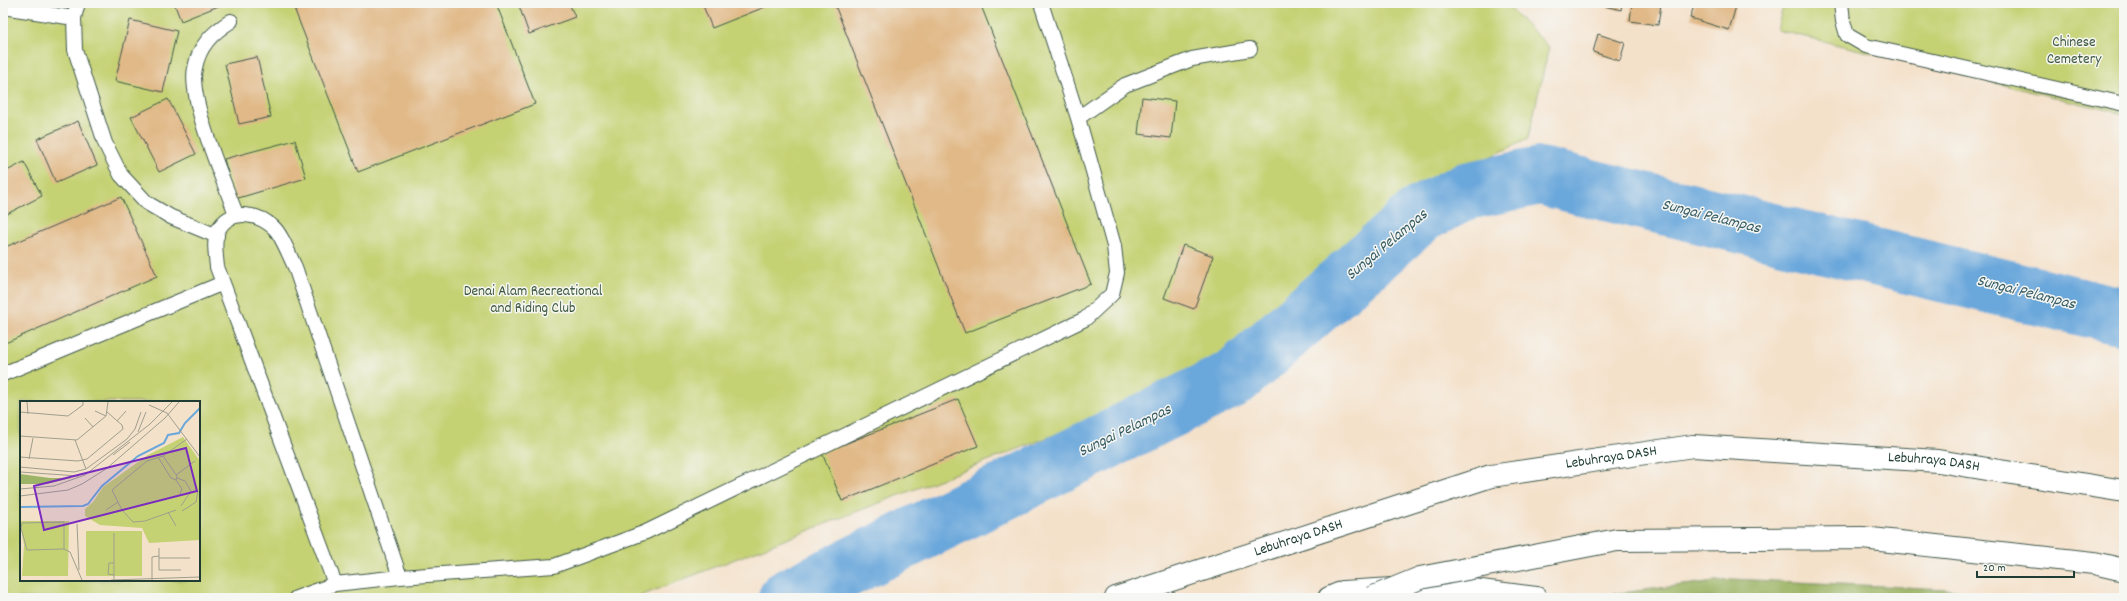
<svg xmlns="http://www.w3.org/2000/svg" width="2127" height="601" viewBox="0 0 2127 601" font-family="Dekko,sans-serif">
<rect width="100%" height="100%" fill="#f6f6f2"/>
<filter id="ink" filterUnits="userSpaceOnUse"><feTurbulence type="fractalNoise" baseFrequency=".025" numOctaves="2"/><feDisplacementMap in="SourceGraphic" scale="8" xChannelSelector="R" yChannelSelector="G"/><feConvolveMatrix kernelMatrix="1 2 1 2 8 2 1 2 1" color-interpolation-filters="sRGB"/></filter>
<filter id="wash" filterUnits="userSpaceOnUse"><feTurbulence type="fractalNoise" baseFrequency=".012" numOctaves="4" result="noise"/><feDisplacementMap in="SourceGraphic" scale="16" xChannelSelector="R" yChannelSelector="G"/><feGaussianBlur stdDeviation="0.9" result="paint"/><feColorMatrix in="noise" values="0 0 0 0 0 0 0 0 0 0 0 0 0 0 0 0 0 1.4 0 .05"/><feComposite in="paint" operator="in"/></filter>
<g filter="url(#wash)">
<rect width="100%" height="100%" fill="#f4e1ca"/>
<path fill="#c5d273" stroke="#728854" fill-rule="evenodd" d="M3,3H1505L1549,47L1528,139L1398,200L1221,370L635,598H3ZM21,402H199V580H21Z
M1784,3H2124V114L1777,30Z"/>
<path fill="#9cb465" stroke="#5e784c" d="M1731,579L1947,589L1994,598H1632L1613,594Z"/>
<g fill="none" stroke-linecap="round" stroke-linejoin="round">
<path stroke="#6aa7db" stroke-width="58" d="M787,598L1234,378L1421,214L1466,191L1540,176L2124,317"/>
</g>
<g id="blocks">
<path fill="#e1b988" d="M174,3H226L181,21Z
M292,3H496L535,104L358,172Z
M518,3H569L575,17L529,34Z
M702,3H775L712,28Z
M834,3H980L1091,284L965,333Z
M1591,3H1622L1621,10Z
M1632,3L1661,4L1658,25L1630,21Z
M1695,3H1737L1729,30L1690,18Z
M130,20L177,31L163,92L115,81Z
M1598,34L1625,43L1620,61L1593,52Z
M257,57L271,117L239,124L225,64Z
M1142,97L1175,101L1171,138L1138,134Z
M168,99L196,154L159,172L131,117Z
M78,121L97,165L56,183L37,139Z
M295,140L306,178L235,199L224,159Z
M24,162L42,196L3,216V173Z
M121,197L157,276L3,344V248Z
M1183,245L1213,256L1194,309L1164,298Z
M958,399L978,446L842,501L822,453Z"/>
</g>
</g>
<g filter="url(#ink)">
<use href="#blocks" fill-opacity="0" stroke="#3f564a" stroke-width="1"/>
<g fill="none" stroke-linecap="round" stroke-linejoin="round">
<g stroke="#3f564a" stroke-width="16">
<path id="service" d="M78,3L74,18L75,50L105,143L121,175L147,203L171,217L217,236
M1841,3L1843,21L1847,35L1866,46L2124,104
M3,7L74,18
M231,21C212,33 199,46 195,68C188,99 224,182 236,214
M1078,118L1125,85L1192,59L1250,49
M3,374L223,283
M335,584L217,267C216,255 213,241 218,230C230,208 257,213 273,227C281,233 290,257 295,267L400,577
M296,598L335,584L400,577L554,566L646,532L1085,319L1112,294L1117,273L1114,246L1078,118L1041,3"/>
</g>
<g stroke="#3f564a" stroke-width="24">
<path id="tertiary" d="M1329,598L1343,592L1442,586L1536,598"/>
</g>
<g stroke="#3f564a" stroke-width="24">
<g id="motorway">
<path id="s1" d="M1116,598L1491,476L1693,446L1938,461L2124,491"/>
</g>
</g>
<use href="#service" stroke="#fff" stroke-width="14"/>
<use href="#tertiary" stroke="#fff" stroke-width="22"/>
<use href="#motorway" stroke="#fff" stroke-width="22"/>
<g stroke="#3f564a" stroke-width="24" stroke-linecap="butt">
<path id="motorway-bridge" d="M1371,598L1420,578L1617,540L1862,538L2094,563L2124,570"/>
</g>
<use href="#motorway-bridge" stroke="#fff" stroke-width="22"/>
</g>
</g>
<g text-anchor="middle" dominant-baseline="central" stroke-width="3" stroke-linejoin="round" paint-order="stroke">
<g font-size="15" fill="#405b41" stroke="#f6f6f2">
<text x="2074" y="43">Chinese<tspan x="2074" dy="17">Cemetery</tspan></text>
<text x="533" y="292">Denai Alam Recreational<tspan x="533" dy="17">and Riding Club</tspan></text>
</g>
<g font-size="15" fill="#1f3d34" stroke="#f6f6f2">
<text stroke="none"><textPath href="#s1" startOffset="516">Lebuhraya DASH</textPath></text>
<text stroke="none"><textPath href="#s1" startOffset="840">Lebuhraya DASH</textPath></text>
<text stroke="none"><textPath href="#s1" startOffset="192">Lebuhraya DASH</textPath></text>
</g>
<g font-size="16" font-style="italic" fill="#365d66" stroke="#f6f6f2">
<text transform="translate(1711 217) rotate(14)">Sungai Pelampas</text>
<text transform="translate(1387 245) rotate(-40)">Sungai Pelampas</text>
<text transform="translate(2026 293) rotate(14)">Sungai Pelampas</text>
<text transform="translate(1125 431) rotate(-26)">Sungai Pelampas</text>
</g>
</g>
<g transform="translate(20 401)">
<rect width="180" height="180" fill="#f4e1ca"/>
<path d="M163,36L180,60V139L129,142L122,127L80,124L65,115V108L73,101L83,86L128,54ZM0,120H49L48,175H2L4,144ZM66,130H122V175H66Z" fill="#c5d273"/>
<path d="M0,73L30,77H51L27,83H0Z" fill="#9cb465"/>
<path fill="none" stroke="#6aa7db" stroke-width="2" d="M0,106L63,105L68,103L82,85L118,55L144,42L148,34L159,32L165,22L180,7"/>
<path fill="none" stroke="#9f9f8e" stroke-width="1" d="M7,1L8,13M129,4L147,12L180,56M75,10L86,15M0,11L48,15L63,4V1M65,17L73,26M97,20L106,10M118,31L126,11M0,35L57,39L86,15L88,1M55,39L66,68M93,54L110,41M0,56L58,60L67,58L103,28L102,24L87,11M138,56L151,77L156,79L157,75L143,55M9,58L13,37M0,66L54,71L66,68L107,38L115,28L121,11M0,71L59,75M156,74L175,60M157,77L165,80L171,90L161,105M156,79L162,88L160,93M0,88L34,85L65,74L130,23L152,1M0,95L48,89L62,83L86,68L145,17L159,1M86,109L98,101M156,109L125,120L113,121L102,109L92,89L127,60L143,55L167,38M162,110L176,101L178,90M148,111L156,125M44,121V148L7,149L1,127L2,122ZM57,123L59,169M94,132V179M139,147V169H161M44,148L50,151L62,179M139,157H170M94,162H89L88,173L94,174M91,179L180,176M132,179V156L139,155"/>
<path fill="#7b2cbf" fill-opacity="0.15" stroke="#7b2cbf" stroke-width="2" d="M166,47L177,90L24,129L14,85Z"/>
<rect width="180" height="180" fill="none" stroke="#1f3d34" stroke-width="2"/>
</g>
<rect width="2127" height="601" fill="none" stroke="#f6f6f2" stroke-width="16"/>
<path d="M1977 571v6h97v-6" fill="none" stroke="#1f3d34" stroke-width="2"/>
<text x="1983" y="571" font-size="12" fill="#1f3d34" stroke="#f6f6f2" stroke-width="3" paint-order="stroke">20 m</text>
</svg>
